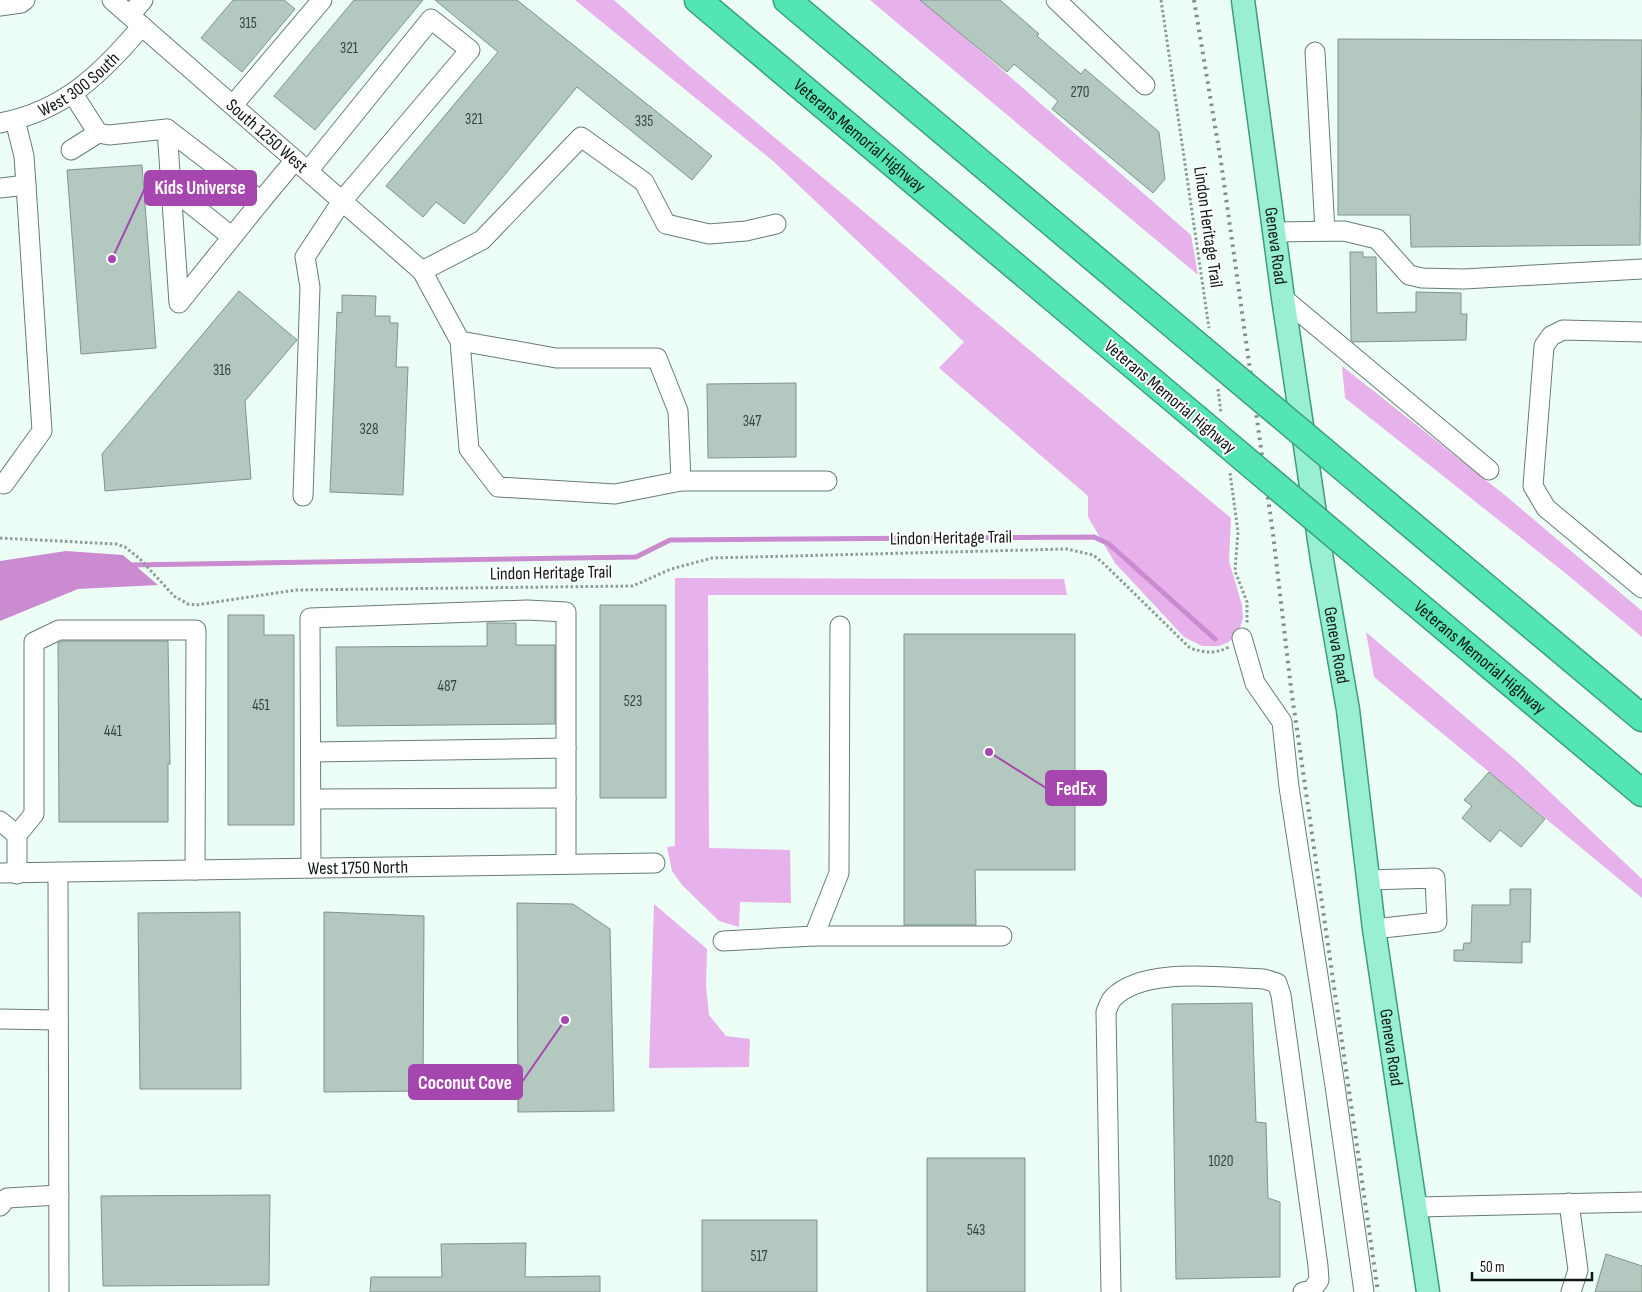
<svg xmlns="http://www.w3.org/2000/svg" width="1642" height="1292" viewBox="0 0 1642 1292" font-family="'Sofia Sans Condensed',sans-serif">
<rect width="100%" height="100%" fill="#edfef6"/>
<path fill="#e7b1ec" d="M575,0H614L689,66L1231,518L1229,561L1242,605L1243,618L1239,631L1229,642L1219,646H1202L1184,637L1115,563L1088,517V496L939,368L964,342L773,161Z
M870,0H922L1191,235L1198,275Z
M1342,366L1506,496L1642,611V637L1564,572L1345,398Z
M675,578L1064,579L1067,595H708L709,848L790,850L791,903L740,902L739,927L719,921L682,885L672,871L667,847L675,846Z
M1366,632L1517,761L1642,879V898L1374,677Z
M654,904L707,949L706,986L709,1015L726,1036L750,1039L749,1067L649,1068Z"/>
<path fill="#ca8bd0" d="M66,551L123,555L158,585L78,589L0,621V561Z"/>
<g fill="none" stroke-linecap="round" stroke-linejoin="round">
<path stroke="#ca8bd0" stroke-width="5" d="M130,565L636,557L670,540L1094,537L1109,544L1215,639"/>
</g>
<path fill="#b3c8be" stroke="#80948a" d="M233,0H284L295,9L242,72L201,38Z
M354,0H423L315,130L274,96Z
M435,0H517L712,156L692,180L577,87L464,224L436,202L423,217L386,186L498,52Z
M920,0H1000L1039,34L1037,36L1081,74L1085,69L1159,132L1165,179L1153,193L1052,109L1058,101L1014,64L1007,72Z
M1338,39L1642,40L1640,245L1411,247L1410,215H1338Z
M142,165L156,348L81,354L67,170Z
M1350,252H1363V257H1376L1377,313L1416,312V292L1461,293V314H1467L1466,340L1353,342L1351,340Z
M239,291L297,340L245,401L251,479L105,491L102,454Z
M342,295L376,296L375,316H390V323H398L396,367H408L403,495L330,492L337,312L342,313Z
M796,383V457L708,458L707,384Z
M600,605H666V798H600Z
M228,615H264V635H294V825H228Z
M487,623H516V645H555V724L337,726L336,647L487,646Z
M904,634H1075V870H975L976,925H904Z
M62,641H168L170,764H168V822H59L58,643Z
M1489,772L1545,819L1521,847L1500,830L1490,842L1462,818L1472,806L1464,800Z
M1510,889H1531L1530,942H1522V963L1454,961V950H1463L1464,943H1471L1472,905H1510Z
M517,903L573,904L610,929L614,1111L518,1112Z
M240,912L241,1089H140L138,913Z
M324,912L424,916L423,1091L324,1092Z
M1252,1003L1256,1122L1266,1123L1268,1198L1280,1202V1277L1176,1279L1172,1004Z
M927,1158H1025V1292H927Z
M270,1195L269,1285L103,1286L101,1196Z
M702,1220H817V1292H702Z
M526,1243L525,1277L600,1276V1292H370L371,1277H442L441,1244Z
M1606,1254L1642,1266V1292H1595Z"/>
<g fill="none" stroke-linecap="round" stroke-linejoin="round">
<g stroke="#687c73" stroke-width="21">
<g id="minor">
<path id="s1" d="M112,0L422,271L460,341L469,449L498,487L615,494L681,481L678,411L657,358H556L460,341"/>
<path d="M1056,0L1145,85"/>
<path d="M0,6L21,3L25,0"/>
<path d="M130,15L143,0"/>
<path d="M1315,52L1325,231"/>
<path d="M73,94L98,133L109,135L167,129L261,201L295,160"/>
<path d="M233,105L322,0"/>
<path id="s2" d="M0,123C64,111 102,73 142,26"/>
<path d="M167,129L179,303L261,201"/>
<path d="M71,150L98,133"/>
<path d="M0,188L26,185"/>
<path d="M171,188L232,237"/>
<path d="M1274,232L1344,231L1377,239L1409,275L1422,278L1464,279L1642,269"/>
<path d="M422,271L482,240L581,137L644,182L666,224L709,234L746,231L776,224"/>
<path d="M1283,298L1489,470"/>
<path d="M1642,332L1563,330L1551,336L1544,346L1533,486L1546,508L1642,588"/>
<path d="M681,481H827"/>
<path d="M4,484L42,431L26,185L24,156L15,120"/>
<path d="M303,496L310,287L305,257L342,201L470,50L431,19L308,171"/>
<path d="M1242,638L1255,683L1282,722L1289,787L1335,1086L1364,1292"/>
<path d="M311,752L566,748"/>
<path d="M311,799L566,798"/>
<path d="M0,821L17,835"/>
<path d="M311,868L310,618L527,610L566,612V864"/>
<path d="M58,872L59,1292"/>
<path id="s3" d="M0,873L655,863"/>
<path d="M17,874V835L34,814V642L59,630H196L195,870"/>
<path d="M1368,880L1435,878L1437,922L1374,929"/>
<path d="M814,936H1002"/>
<path d="M723,941L814,936L839,873L840,626"/>
<path d="M0,1019L57,1020"/>
<path d="M1569,1203L1578,1270L1571,1292"/>
<path d="M0,1206L7,1198L59,1195"/>
<path d="M1417,1207L1642,1202"/>
<path d="M1111,1292L1106,1012C1108,1007 1110,1001 1113,998C1144,966 1223,978 1264,979L1277,983L1281,995L1318,1266L1319,1280L1312,1290L1303,1292"/>
</g>
</g>
<g stroke="#3c9e7a" stroke-width="25">
<g id="major">
<path id="s4" d="M1243,0L1283,298L1322,560L1348,710L1374,929L1428,1292"/>
</g>
</g>
<g stroke="#3c9e7a" stroke-width="29">
<g id="highway">
<path id="s5" d="M698,0L1196,418"/>
<path d="M787,0L1184,334"/>
<path d="M1377,496L1642,718"/>
<path id="s6" d="M1388,580L1642,793"/>
</g>
</g>
<path stroke="#8e9c95" stroke-width="3" stroke-dasharray="2.5 2.5" stroke-linecap="butt" d="M1161,0L1209,328
M1218,389L1221,413
M1230,473L1238,532L1235,571L1247,602V624
M0,538L116,544L125,547L140,559L174,596L188,604L196,605L296,590L633,586L671,569L712,558L1067,549L1093,555L1102,562L1190,648C1205,653 1215,654 1229,647"/>
<use href="#minor" stroke="#fff" stroke-width="19"/>
<use href="#major" stroke="#98f0d1" stroke-width="22"/>
<use href="#highway" stroke="#54e6b2" stroke-width="26"/>
<path stroke="#828f89" stroke-width="4" stroke-dasharray="2.5 5" stroke-linecap="butt" d="M1194,0L1221,162L1273,534L1291,688L1378,1292"/>
<g stroke="#3c9e7a" stroke-width="29" stroke-linecap="butt">
<path id="highway-bridge" d="M1184,334L1377,496
M1196,418L1388,580"/>
</g>
<use href="#highway-bridge" stroke="#54e6b2" stroke-width="26"/>
</g>
<g text-anchor="middle" dominant-baseline="central" stroke-width="4" stroke-linejoin="round" paint-order="stroke">
<g font-size="15" fill="#38433e">
<text x="248" y="23">315</text>
<text x="349" y="48">321</text>
<text x="1080" y="92">270</text>
<text x="474" y="119">321</text>
<text x="644" y="121">335</text>
<text x="222" y="370">316</text>
<text x="752" y="421">347</text>
<text x="369" y="429">328</text>
<text x="447" y="686">487</text>
<text x="633" y="701">523</text>
<text x="261" y="705">451</text>
<text x="113" y="731">441</text>
<text x="1221" y="1161">1020</text>
<text x="976" y="1230">543</text>
<text x="759" y="1256">517</text>
</g>
<g font-size="18" fill="#0f1713" stroke="#fff">
<text stroke="none"><textPath href="#s2" startOffset="89">West 300 South</textPath></text>
<text stroke="none"><textPath href="#s1" startOffset="206">South 1250 West</textPath></text>
<text stroke="none"><textPath href="#s5" startOffset="211">Veterans Memorial Highway</textPath></text>
<text transform="translate(1208 227) rotate(82)">Lindon Heritage Trail</text>
<text stroke="none"><textPath href="#s4" startOffset="248">Geneva Road</textPath></text>
<text transform="translate(1170 397) rotate(40)">Veterans Memorial Highway</text>
<text transform="translate(951 538) rotate(-1)">Lindon Heritage Trail</text>
<text transform="translate(551 573) rotate(-1)">Lindon Heritage Trail</text>
<text stroke="none"><textPath href="#s4" startOffset="652">Geneva Road</textPath></text>
<text stroke="none"><textPath href="#s6" startOffset="120">Veterans Memorial Highway</textPath></text>
<text stroke="none"><textPath href="#s3" startOffset="358">West 1750 North</textPath></text>
<text stroke="none"><textPath href="#s4" startOffset="1058">Geneva Road</textPath></text>
</g>
</g>
<path fill="none" stroke="#a647b0" stroke-width="2" d="M112 259L145 188M989 752L1046 788M565 1020L522 1082"/>
<g fill="#a647b0" stroke="#fff" stroke-width="2">
<circle cx="112" cy="259" r="5"/>
<circle cx="989" cy="752" r="5"/>
<circle cx="565" cy="1020" r="5"/>
</g>
<g fill="#a647b0" stroke="#a647b0" stroke-width="2">
<rect x="145" y="171" width="111" height="34" rx="5"/>
<rect x="1046" y="771" width="60" height="34" rx="5"/>
<rect x="409" y="1065" width="113" height="34" rx="5"/>
</g>
<g font-size="19" text-anchor="middle" font-weight="bold" fill="#fff">
<text x="200" y="194">Kids Universe</text>
<text x="1076" y="795">FedEx</text>
<text x="465" y="1089">Coconut Cove</text>
</g>
<path d="M1472 1272v8h120v-8" fill="none" stroke="#0f1713" stroke-width="2.5"/>
<text x="1480" y="1272" font-size="15" fill="#0f1713" stroke="#ffffff" stroke-width="4" paint-order="stroke">50 m</text>
</svg>
